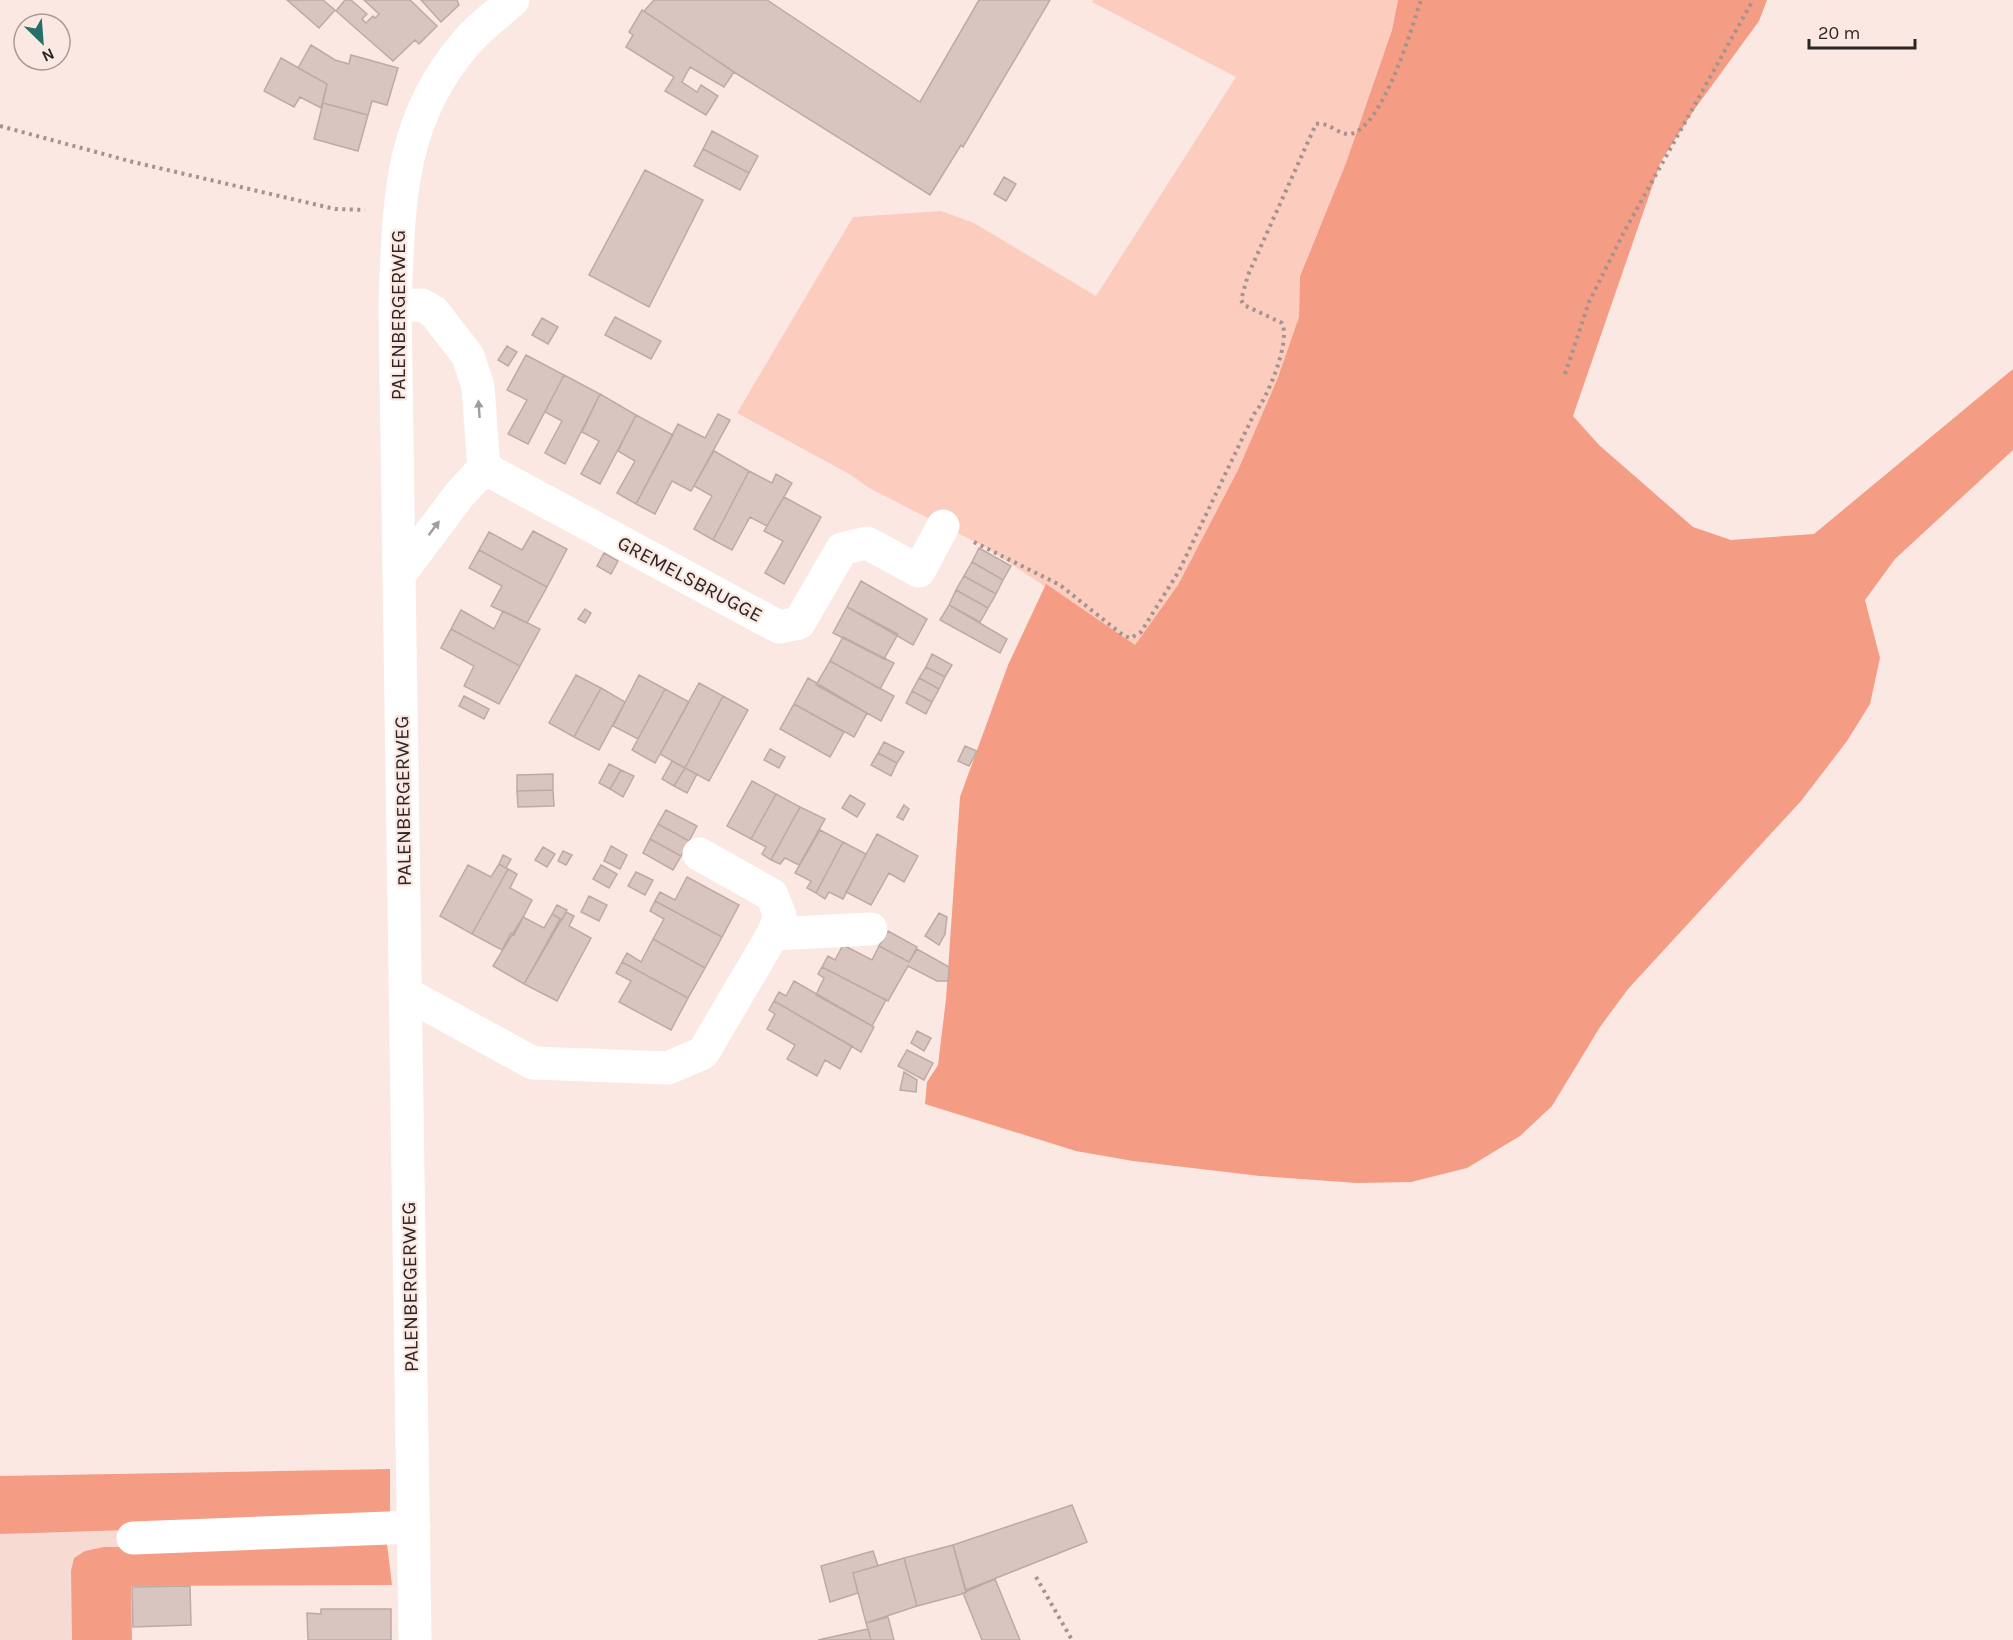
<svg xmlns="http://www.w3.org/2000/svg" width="2013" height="1640" viewBox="0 0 2013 1640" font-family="Karla,sans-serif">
<rect width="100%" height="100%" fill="#fce8e2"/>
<path fill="#f7dbd3" d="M130,1486L132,1640H0V1487Z"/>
<path fill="#fcccbf" d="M1093,0H1398L1392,30L1346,163L1300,275L1299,317L1277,380L1238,470L1178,585L1135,646L987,548L869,488L851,475L737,413L853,217L941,211L974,223L1096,296L1236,77L1092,2Z"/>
<path fill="#f49c84" d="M1398,0H1767L1759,21L1694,110L1661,161L1573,416L1599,445L1693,527L1731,540L1814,534L2013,369V450L1895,559L1865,600L1880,658L1870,704L1847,741L1801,801L1628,989L1600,1027L1552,1106L1520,1136L1467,1168L1411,1182L1357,1183L1260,1176L1133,1161L1076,1151L925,1104L927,1082L938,1065L946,999L960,797L1008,665L1046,584L1135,645L1178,585L1238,470L1277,380L1299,317L1300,276L1346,163L1392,30Z
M390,1469V1511L386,1520L381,1522L0,1534V1476Z
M387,1544L392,1585L131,1586L132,1640H72L71,1571L74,1558L85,1551L104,1547Z"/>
<path fill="#d9c5c0" stroke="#bdaaa5" stroke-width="1.5" d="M287,0H323L335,10L319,28Z
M345,0H351L367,14L362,19L366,23L373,16L375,18L379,14L364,0H410L437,26L419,44L415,40L393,61L336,11Z
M421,0H457L459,5L441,22Z
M654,0H767L920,102L979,0H1050L963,147L961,145L930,195L734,72L644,11Z
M642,10L734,72L724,87L690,67L682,82L697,92L701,85L718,96L706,115L665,91L674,77L626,47L633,35L629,32Z
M311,45L335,60L349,64L351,55L398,68L387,105L372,101L368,115L323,103L327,84L298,68Z
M281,58L327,84L321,108L300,97L294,107L264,91Z
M323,103L368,115L358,151L314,139Z
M712,131L758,156L749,173L703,149Z
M703,149L749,173L740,190L694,166Z
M645,170L703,200L649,307L589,275Z
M1004,177L1016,184L1006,201L994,194Z
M615,317L661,341L651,359L605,335Z
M542,318L558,327L548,344L532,335Z
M507,346L517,352L508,366L498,360Z
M526,355L564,375L528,444L508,434L527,400L507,390Z
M564,375L600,394L565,464L545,453L562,421L545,412Z
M600,394L636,415L600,484L581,474L599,441L582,432Z
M718,414L730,420L691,491L672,481L655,514L636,504L678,424L705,438Z
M636,415L673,435L636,504L617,493L635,461L618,451Z
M714,451L749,471L713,540L694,529L712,496L694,486Z
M749,471L772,483L776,474L792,483L767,526L750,517L732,550L713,540Z
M784,497L821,517L784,584L765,573L783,541L764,531Z
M533,531L567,549L547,587L479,550L489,532L522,550Z
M979,548L1011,566L1003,580L972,562Z
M479,550L547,587L527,623L491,606L502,586L469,568Z
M604,553L618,561L611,574L597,566Z
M972,562L1003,580L996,594L964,576Z
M964,576L996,594L988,608L956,590Z
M861,581L927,619L913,645L847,607Z
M956,590L988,608L980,622L949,605Z
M949,605L1007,639L1000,653L940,620Z
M847,607L898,634L884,659L833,633Z
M585,609L591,613L585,623L578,619Z
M461,610L494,629L503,611L540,629L520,666L451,629Z
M451,629L520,666L499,704L464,686L474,666L441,648Z
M843,637L894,663L880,689L830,661Z
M932,654L952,665L945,677L926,667Z
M830,661L894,696L881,721L816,685Z
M926,667L945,677L939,689L919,678Z
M576,675L601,688L574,737L549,723Z
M639,675L665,689L638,739L613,726Z
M808,678L867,713L854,737L794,704Z
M919,678L939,689L932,702L912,691Z
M699,683L723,696L685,768L660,754Z
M601,688L625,702L599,750L574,737Z
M665,689L689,702L655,763L632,750Z
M912,691L932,702L926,714L906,703Z
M464,696L489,709L484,719L459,706Z
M723,696L748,710L709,781L685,768Z
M794,704L844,732L830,757L780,729Z
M884,742L904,752L897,763L878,753Z
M965,746L977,751L969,766L958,761Z
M770,749L785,757L779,768L764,760Z
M878,753L897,763L891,776L871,765Z
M672,761L685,768L674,786L662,779Z
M609,764L621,770L610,789L599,783Z
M685,768L697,774L687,793L674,786Z
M621,770L634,776L623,797L610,789Z
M553,774V790L517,791V775Z
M752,781L776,794L751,839L727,826Z
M553,790L554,806L518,807L517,791Z
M776,794L800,807L771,860L762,854L766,847L751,839Z
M850,795L865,804L857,817L842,808Z
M904,805L909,809L903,820L897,817Z
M800,807L825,819L799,865L785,858L780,864L771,860Z
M666,810L697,826L689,841L658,824Z
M658,824L689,841L681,856L650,839Z
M820,830L843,842L816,893L807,888L811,881L795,873Z
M877,834L918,856L904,882L889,873L871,905L846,892Z
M650,839L681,856L673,870L643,853Z
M843,842L866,854L843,899L829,892L825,899L816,893Z
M611,846L627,855L620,869L604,861Z
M543,847L555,854L547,867L535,860Z
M563,851L572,855L566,865L558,861Z
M503,855L511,859L506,868L499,864Z
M499,864L508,869L472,934L440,916L468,865L491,877Z
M601,865L617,874L609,888L593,879Z
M508,869L517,874L510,888L532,900L514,935L511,933L502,950L472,934Z
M636,872L653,880L645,895L628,886Z
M687,877L739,905L722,937L655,901L660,892L675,900Z
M589,896L607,905L599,921L581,912Z
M655,901L722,937L705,968L653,939L664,919L650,911Z
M557,905L567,910L562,920L552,914Z
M566,912L574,916L569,926L591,938L557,1001L524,984Z
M939,913L947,917L945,934L939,945L925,936Z
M552,914L560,919L524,984L493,966L523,917L544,928Z
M888,931L917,947L909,962L879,946Z
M653,939L705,968L688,998L622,962L627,953L641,962Z
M843,945L872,960L879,946L909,962L917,949L949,967L948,981H937L908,966L888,1001L822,967L828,956L835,960Z
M622,962L688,998L671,1030L619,1002L631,981L616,973Z
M822,967L886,1000L872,1026L816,995L824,978L818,974Z
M794,981L874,1027L861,1052L774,1001L779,992L786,996Z
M774,1001L852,1046L840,1069L825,1060L817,1076L787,1059L795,1045L767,1029L775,1014L769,1010Z
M917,1031L931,1038L924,1051L911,1043Z
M907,1050L933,1063L924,1080L898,1066Z
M904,1072L917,1080L916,1092L900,1090Z
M1072,1505L1087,1542L966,1590L953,1545Z
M953,1545L966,1593L917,1606L904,1558Z
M873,1551L878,1566L853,1573L858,1593L830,1602L821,1566Z
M904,1558L917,1606L866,1623L853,1573Z
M995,1579L1020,1640H982L963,1593Z
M190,1586L191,1625L133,1627L132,1587Z
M321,1609H391V1640H308L307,1613L321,1614Z
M888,1617L894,1640H871L866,1623Z
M868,1629L871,1640H818Z"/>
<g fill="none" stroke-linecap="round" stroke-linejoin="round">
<path stroke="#a2938f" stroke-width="4" stroke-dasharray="3 4.5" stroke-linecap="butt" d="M0,126L133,162L335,209L365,210
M1565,374L1589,302L1624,232L1753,0
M974,542L1060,585L1124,636L1131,638L1141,632L1179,571L1254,414C1267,399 1291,342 1282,323L1244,305L1241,300L1248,275L1316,124C1328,121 1340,136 1351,134C1383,126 1411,30 1421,0
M1036,1577L1072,1640"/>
<path stroke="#fff" stroke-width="33" d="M395,306L422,305L434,312L468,356L478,387L484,468L460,494L399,575
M484,468L779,627L799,623L842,549L867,543L919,571L943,526
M699,854L772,895L780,916L773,934
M405,993L533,1063L668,1068L703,1053L773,934L871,929
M133,1538L414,1527
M415,1640L395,306C399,208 397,122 466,43C479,27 498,14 513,0"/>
</g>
<defs><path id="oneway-solid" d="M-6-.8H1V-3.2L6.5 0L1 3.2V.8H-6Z" transform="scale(1.5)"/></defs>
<g fill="#a09d9c">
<use href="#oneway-solid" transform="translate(479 409) rotate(-94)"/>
<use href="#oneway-solid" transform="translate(434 528) rotate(-53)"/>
</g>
<g text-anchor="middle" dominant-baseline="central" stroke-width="4.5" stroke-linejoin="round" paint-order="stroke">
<g font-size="20" fill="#2c2523" stroke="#fce8e2">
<text transform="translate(398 315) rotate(-90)">PALENBERGERWEG</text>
<text transform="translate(690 579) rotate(28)">GREMELSBRUGGE</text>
<text transform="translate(403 801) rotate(-91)">PALENBERGERWEG</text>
<text transform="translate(410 1287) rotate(-91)">PALENBERGERWEG</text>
</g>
</g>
<g transform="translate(42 42) rotate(155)"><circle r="28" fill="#fce8e2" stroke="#a99a96" stroke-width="1.5"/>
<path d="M0-4.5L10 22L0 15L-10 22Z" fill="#277069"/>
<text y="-9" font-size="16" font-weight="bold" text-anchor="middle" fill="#2c2523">N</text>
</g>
<path d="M1809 39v9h106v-9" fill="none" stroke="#2c2523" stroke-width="3"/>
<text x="1818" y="39" font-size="18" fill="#2c2523" stroke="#fce8e2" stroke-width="4.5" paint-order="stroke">20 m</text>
</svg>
